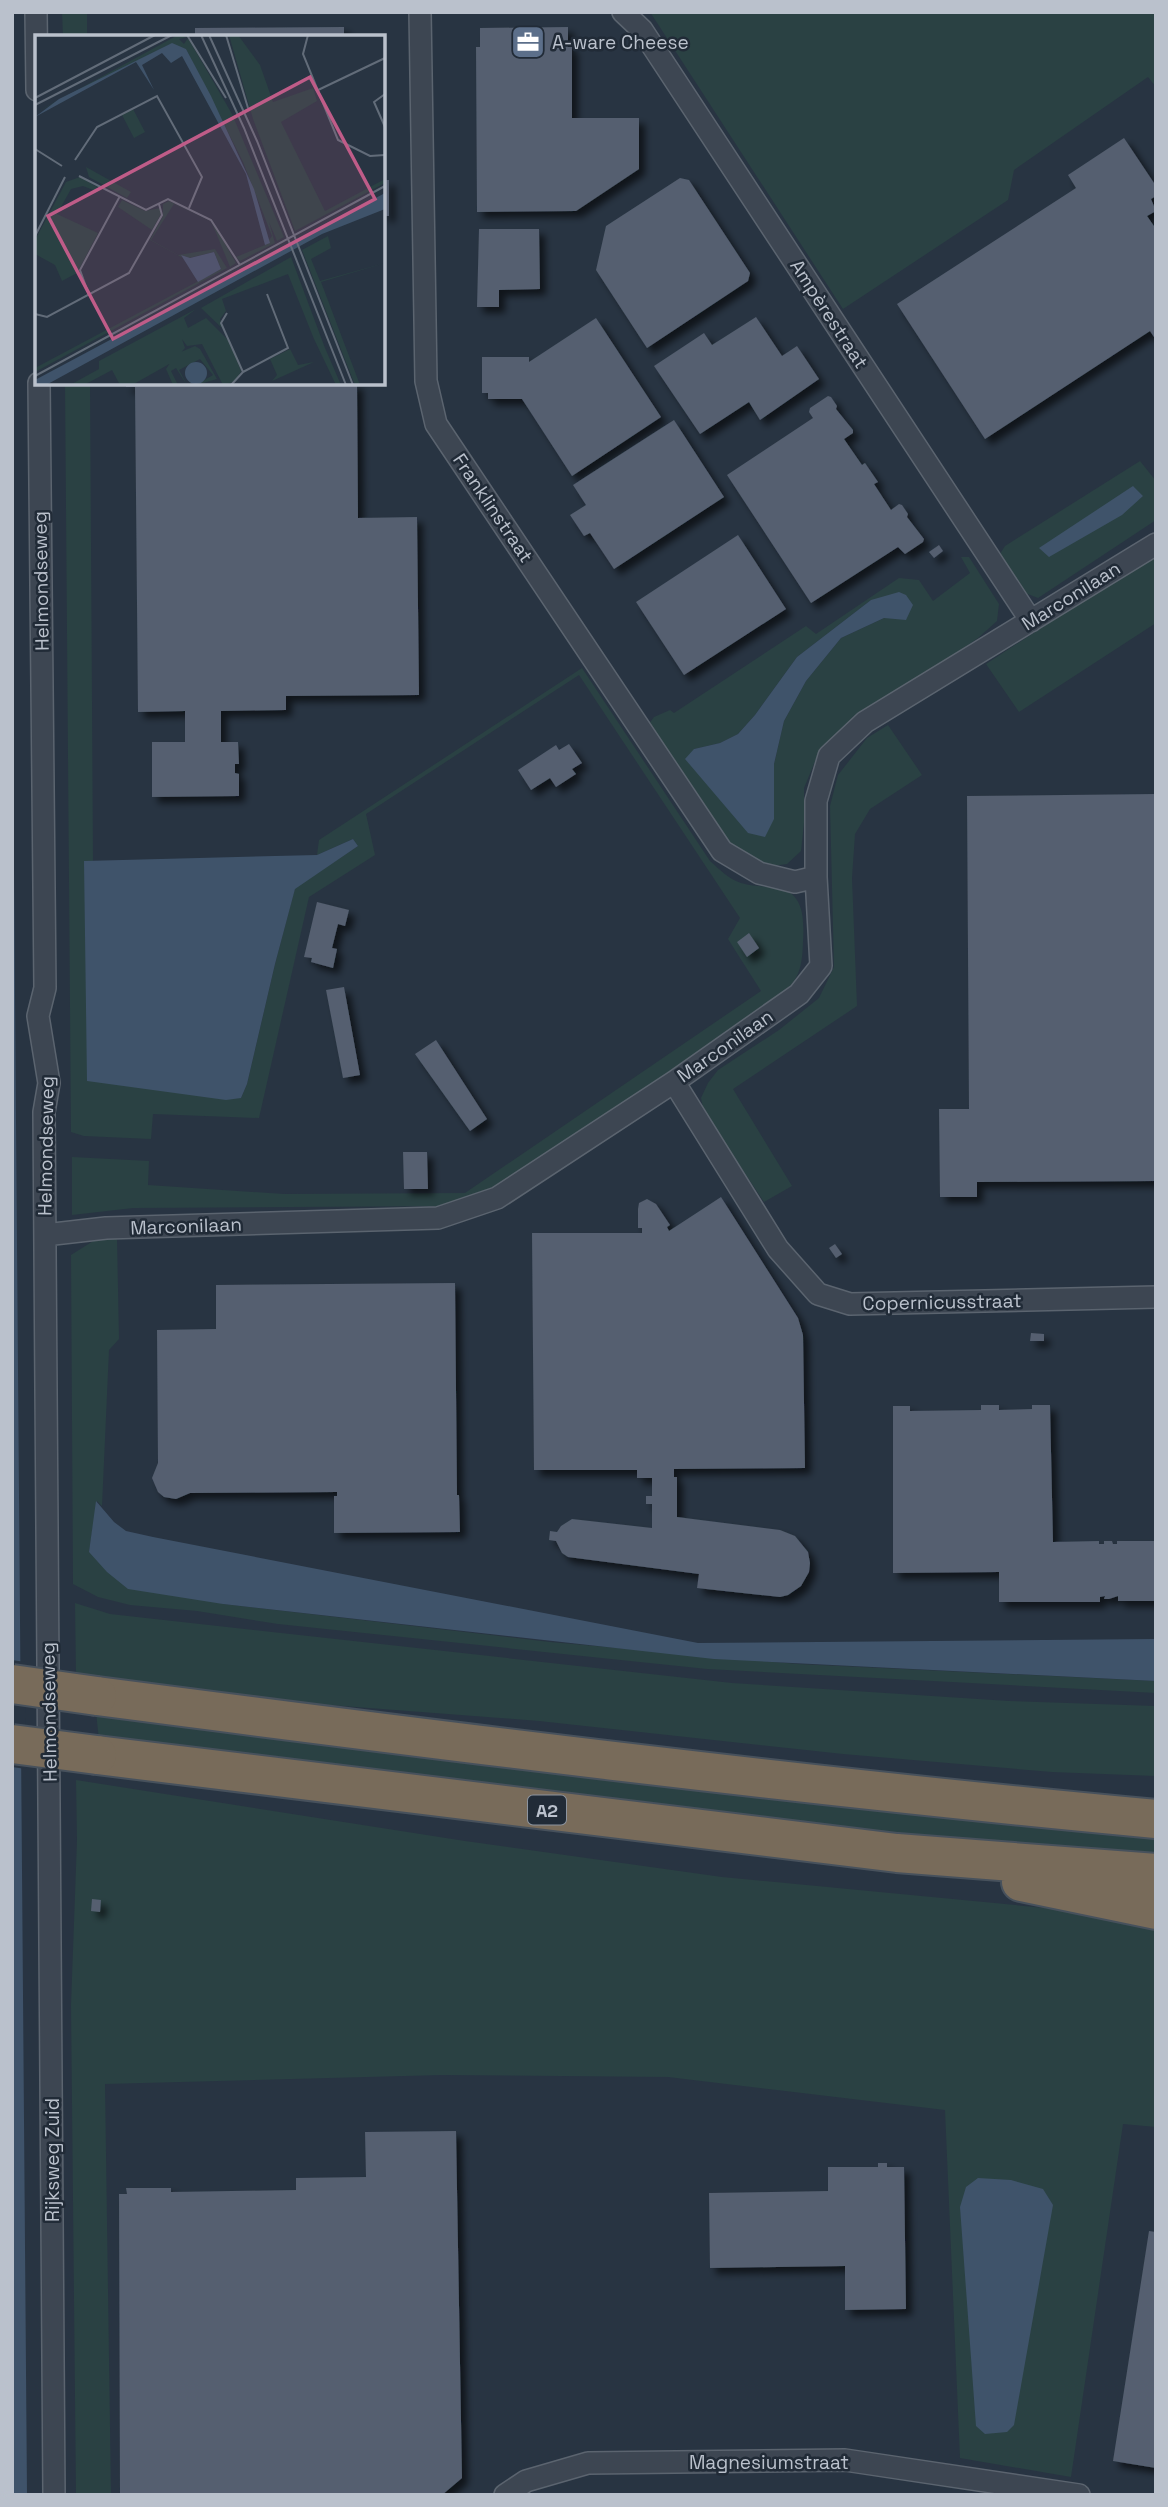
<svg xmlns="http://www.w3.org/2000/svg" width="1168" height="2507" viewBox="0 0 1168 2507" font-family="'Space Grotesk',sans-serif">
<defs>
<filter id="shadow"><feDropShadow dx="6" dy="6" stdDeviation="3.5" flood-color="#0009"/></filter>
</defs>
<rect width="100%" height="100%" fill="#283442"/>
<path fill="#2a4143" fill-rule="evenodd" d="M62,12H87V37H63Z
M650,12H1156V87L1148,77L1014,170L1008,200L843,309Z
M65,383H90L93,861H84L241,1098L247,1084L275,964L295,888L358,846L353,839L317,855L319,840L582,668L710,861C720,870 729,879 741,883C754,887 766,886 779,888C805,894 804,921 803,942C802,974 797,982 773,1002L500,1185L472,1200L452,1206L133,1208L72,1215V1157L149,1161L148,1185L284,1194L465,1193L761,991L728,939L740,918L579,675L366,814L375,855L309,897L259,1118L153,1114L151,1139L84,1136L71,1132Z
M1140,461L1156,481V520L1038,598L1020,591L998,557L1005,546Z
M1156,553V623L1019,712L986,664Z
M961,557H969L999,604L997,621L978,638L821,747L804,788V823L801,851L787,864L772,866L736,855L649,724L654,717L670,710L674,713L806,626L816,634L899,578L919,580L933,601L970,573ZM871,600L884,618L841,638L806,681L784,721L774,764V819L694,749L720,743L738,734L755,715L797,657Z
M888,725L922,775L870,809L855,834L852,878L857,1006L733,1089L792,1186L764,1202L704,1112L701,1098L708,1083L718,1070L779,1030L819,998L834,967L830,806L838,775L867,738Z
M98,1238H117L119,1339L109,1350L102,1506L97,1501L89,1552L223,1604L550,1642L797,1664L1156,1681V1693L707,1669L278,1624L197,1611L130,1605L98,1597L73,1584L71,1255Z
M75,1603L110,1614L732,1683L1009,1701L1156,1706V1776L1052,1772L843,1754L539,1721L239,1698L76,1677Z
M96,1712L1156,1829V1858L1014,1850L99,1740Z
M76,1780L465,1841L722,1877L1077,1911L1156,1925V2127L1123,2124L1071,2477L960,2458L945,2110L668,2077L442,2075L105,2084L111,2495H76L71,2005L77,1840Z"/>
<path fill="#3f536a" d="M1133,486L1143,496L1122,515L1049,557L1039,548Z
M899,592L906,595L913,605L906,620L884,618L841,638L806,681L784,721L774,764V819L765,837L748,833L685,759L694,749L720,743L738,734L755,715L797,657L871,600Z
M12,619L27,2495H12Z
M353,839L358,846L295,889L275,964L247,1084L241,1098L226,1100L87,1081L84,861L317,855Z
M96,1501L114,1522L126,1531L153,1537L698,1643L1156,1639V1681L714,1659L223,1604L128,1589L107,1572L89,1552Z
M978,2178L1011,2180L1043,2189L1053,2205L1014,2425L1007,2432L985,2434L976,2426L960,2207L966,2187Z"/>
<path fill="#283442" d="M12,1660L25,1662L26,1769L12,1767Z"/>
<path fill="#545f6f" filter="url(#shadow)" d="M344,27V37H195V28Z
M568,27V47H572V118H639V169L576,211L477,212L476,47H480V28Z
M1124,138L1156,186V196L1151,199L1156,211L1147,216L1156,229V340L1150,331L985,439L897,304L1076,188L1068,175Z
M680,178L689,180L750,273L748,281L647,348L596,270L606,226Z
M383,180H389V216H383Z
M479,229H539L540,289L499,290V307H477Z
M756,317L782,356L797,346L819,379L760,420L749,402L700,434L654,366L704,333L712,345Z
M596,318L661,417L572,476L522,399H488V393H482V357H529V362Z
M126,383H357L358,518L417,517L419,695L286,696V710L221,711V742H238L239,764H235V773L239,774V796L152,797V742H185V711L138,712L135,387H126Z
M828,396L831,397L837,406L836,409L853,430V433L844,439L862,465L865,463L878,482L874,484L891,510L899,504L902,505L908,514L907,517L924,539L923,542L905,554L898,547L811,603L727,475L813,418L809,412L810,408Z
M674,420L724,497L614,569L590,533L584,536L570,515L586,505L573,485Z
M738,535L786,609L684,675L636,602Z
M939,545L943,551L934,558L929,552Z
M569,744L582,763L572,769L576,774L556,787L550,778L531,790L518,770L556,745L559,750Z
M1156,794V1181L977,1182V1197H940L939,1109H969L967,796Z
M317,902L349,910L345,926L338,924L332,948L337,949L333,968L311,962L312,958L304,957Z
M749,933L759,948L747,957L737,942Z
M344,987L360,1075L343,1078L326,990Z
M436,1040L487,1119L470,1131L415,1054Z
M403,1152H427L428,1189H404Z
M721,1197L798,1318L803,1335L805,1468L674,1469V1477H677V1517L780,1530L795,1536L808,1552L810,1563L809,1572L801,1586L788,1595L780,1597L697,1588L699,1574L568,1557L562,1553L556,1541L549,1540L550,1531L557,1532L561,1526L572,1519L652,1528V1504H646V1496H652V1478H637V1470H534L532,1233H642V1228H638V1209L639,1203L647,1199L656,1204L670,1225L667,1227L669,1231Z
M835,1244L842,1254L836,1258L829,1248Z
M455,1283L457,1495H459L460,1532L334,1533V1496H337V1492L190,1493L176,1499L164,1497L158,1492L152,1478L158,1463L157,1330L216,1329V1285Z
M1031,1333L1044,1334V1341H1030Z
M981,1405H999V1410L1032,1409V1405H1050L1053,1542L1099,1541V1544H1104V1541H1112L1113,1544H1117V1541H1156V1601H1118V1596L1109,1599H1104L1105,1596L1100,1597V1602H999V1572L893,1573V1406H910V1411L981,1410Z
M92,1899L101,1900L100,1912L91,1911Z
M456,2131L462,2478L442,2495H120L119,2194H127L126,2188H171V2192L296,2190V2178L366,2177L365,2132Z
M878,2163H887V2167H904L906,2309L845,2310V2266L710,2268L709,2193L828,2191V2167H878Z
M1149,2231L1156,2232V2468L1113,2461Z"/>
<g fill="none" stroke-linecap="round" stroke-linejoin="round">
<g stroke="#5b646f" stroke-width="24">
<path id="street" d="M36,12L37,90
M420,12L426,381L436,424L722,851L759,873L795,882L816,877
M623,12L642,30L1031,621
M39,383L45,988L38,1016L49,1083L44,1112L54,2495
M674,1082L778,1249L818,1294L850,1304L1156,1297
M45,1235L106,1228L438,1218L497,1198L674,1082L799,994L821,966L816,877V801L829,756L865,722L1156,544
M505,2495L526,2481L588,2463L845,2460L1079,2495"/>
</g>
<g stroke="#47515c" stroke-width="42">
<path id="highway" d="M97,1696C450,1742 802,1786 1156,1819
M97,1755L897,1853L1156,1873
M1021,1882L1156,1910"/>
</g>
<use href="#street" stroke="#3d4652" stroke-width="21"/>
<use href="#highway" stroke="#786b5a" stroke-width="38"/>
<g stroke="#47515c" stroke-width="42" stroke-linecap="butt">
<path id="highway-bridge" d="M12,1684L97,1696
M12,1744L97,1755"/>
</g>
<use href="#highway-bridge" stroke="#786b5a" stroke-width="38"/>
</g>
<defs>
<g id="office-square" transform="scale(1.75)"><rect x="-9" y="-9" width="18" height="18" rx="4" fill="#5c6f8a" stroke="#212b37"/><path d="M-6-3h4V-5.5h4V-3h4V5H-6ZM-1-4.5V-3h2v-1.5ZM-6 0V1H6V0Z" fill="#fff"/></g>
</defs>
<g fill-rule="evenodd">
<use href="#office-square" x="528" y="42"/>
</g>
<g text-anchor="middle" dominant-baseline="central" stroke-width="5" stroke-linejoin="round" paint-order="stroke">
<rect fill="#212b37" stroke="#8c949f" stroke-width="2" x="528" y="1795.5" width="38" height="29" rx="5"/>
<g font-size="18" font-weight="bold" fill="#bac1cc">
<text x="547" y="1810">A2</text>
</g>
<g font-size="19" fill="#bac1cc" stroke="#212b37" text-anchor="start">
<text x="552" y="42">A-ware Cheese</text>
</g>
<g font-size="19" fill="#bac1cc" stroke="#212b37">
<text transform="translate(829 314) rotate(57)">Ampèrestraat</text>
<text transform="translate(493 508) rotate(56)">Franklinstraat</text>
<text transform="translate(41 581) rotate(-91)">Helmondseweg</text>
<text transform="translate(1071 596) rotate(-32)">Marconilaan</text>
<text transform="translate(725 1046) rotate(-35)">Marconilaan</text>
<text transform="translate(46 1146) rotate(-89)">Helmondseweg</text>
<text transform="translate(186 1226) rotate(-2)">Marconilaan</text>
<text transform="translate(942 1302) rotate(-1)">Copernicusstraat</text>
<text transform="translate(49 1712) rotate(-91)">Helmondseweg</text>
<text transform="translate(52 2160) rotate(-90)">Rijksweg Zuid</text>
<text x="769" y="2462">Magnesiumstraat</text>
</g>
</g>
<g transform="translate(35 35)">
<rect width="350" height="350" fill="#283442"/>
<path d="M143,0L152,2L144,4L149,9L153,3L197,79L249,202L242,206L234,187L240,208L205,226L201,222L230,210L237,201L208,127L151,14L135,9L0,78ZM194,0H203L225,30L238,67L278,53L282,66L246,87L290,176L350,144V148L260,196L218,84ZM98,74L110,97L99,103L87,80ZM51,132L96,157L92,163L54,142ZM45,142L62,152L61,156L48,151L36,154L22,179L63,198L42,238L27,246L20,230L0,219V205L31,147ZM87,165L110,176L125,173L126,179L117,195L83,172ZM134,166L179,189L201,228L195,232L177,188L139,169L116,205L143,220L180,214L192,233L0,337V333L186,234L179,217L154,223L146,220L148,223L115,205L128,181V169ZM293,201L296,213L276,224L285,246L350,228L286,247L325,350H320L267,215ZM256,222L290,313L306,350H301L279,304L253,239L187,264L191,276L185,284L188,294L166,273ZM161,274L149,283L153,293L171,283L195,307L206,336L201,346L188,350L167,309L152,311L147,304L150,313L136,328L97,350H85L77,335L49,350H35L64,334V326ZM160,311L165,314L182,344L161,350L178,340L165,324L144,335L152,350L141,333L136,336L143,350H138L131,334L141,319ZM255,314L263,330L279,327L237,346L242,340L235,324Z" fill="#2a4143"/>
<path d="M137,8L151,14L176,61L219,154L235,208L230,210L211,139L147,21L136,28L127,18L107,30L119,55L101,27L0,82L24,64ZM350,158V174L287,199L11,350H0V345ZM179,217L186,234L163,247L146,220L155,223ZM150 338a11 11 0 1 1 22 0a11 11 0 1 1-22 0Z" fill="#3f536a"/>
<path fill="none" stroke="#626c79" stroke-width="2" d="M152,0L191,63M166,0L209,93L311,350M174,0L222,106L318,350M191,0L213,73M273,0L268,19L303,105L335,121L350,120M281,56L350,23M350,59L339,67L350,92M0,63L120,0M0,70L137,0M0,114L27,131M40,125L62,92L122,61L167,142L154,173M44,141L111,175L133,164L176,185L205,230M0,201L30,142M54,260L45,235L85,161M192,278L186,288L208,337L196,350M0,279L12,282L94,238L127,180L124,169M208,337L253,313L232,259M0,341L350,151"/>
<path fill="#bf5c88" fill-opacity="0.15" stroke="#bf5c88" stroke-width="3.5" d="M275,42L340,164L78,304L13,181Z"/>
<rect width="350" height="350" fill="none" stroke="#bac1cc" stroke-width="3.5"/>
</g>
<rect width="1168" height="2507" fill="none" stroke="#bac1cc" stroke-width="28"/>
</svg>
